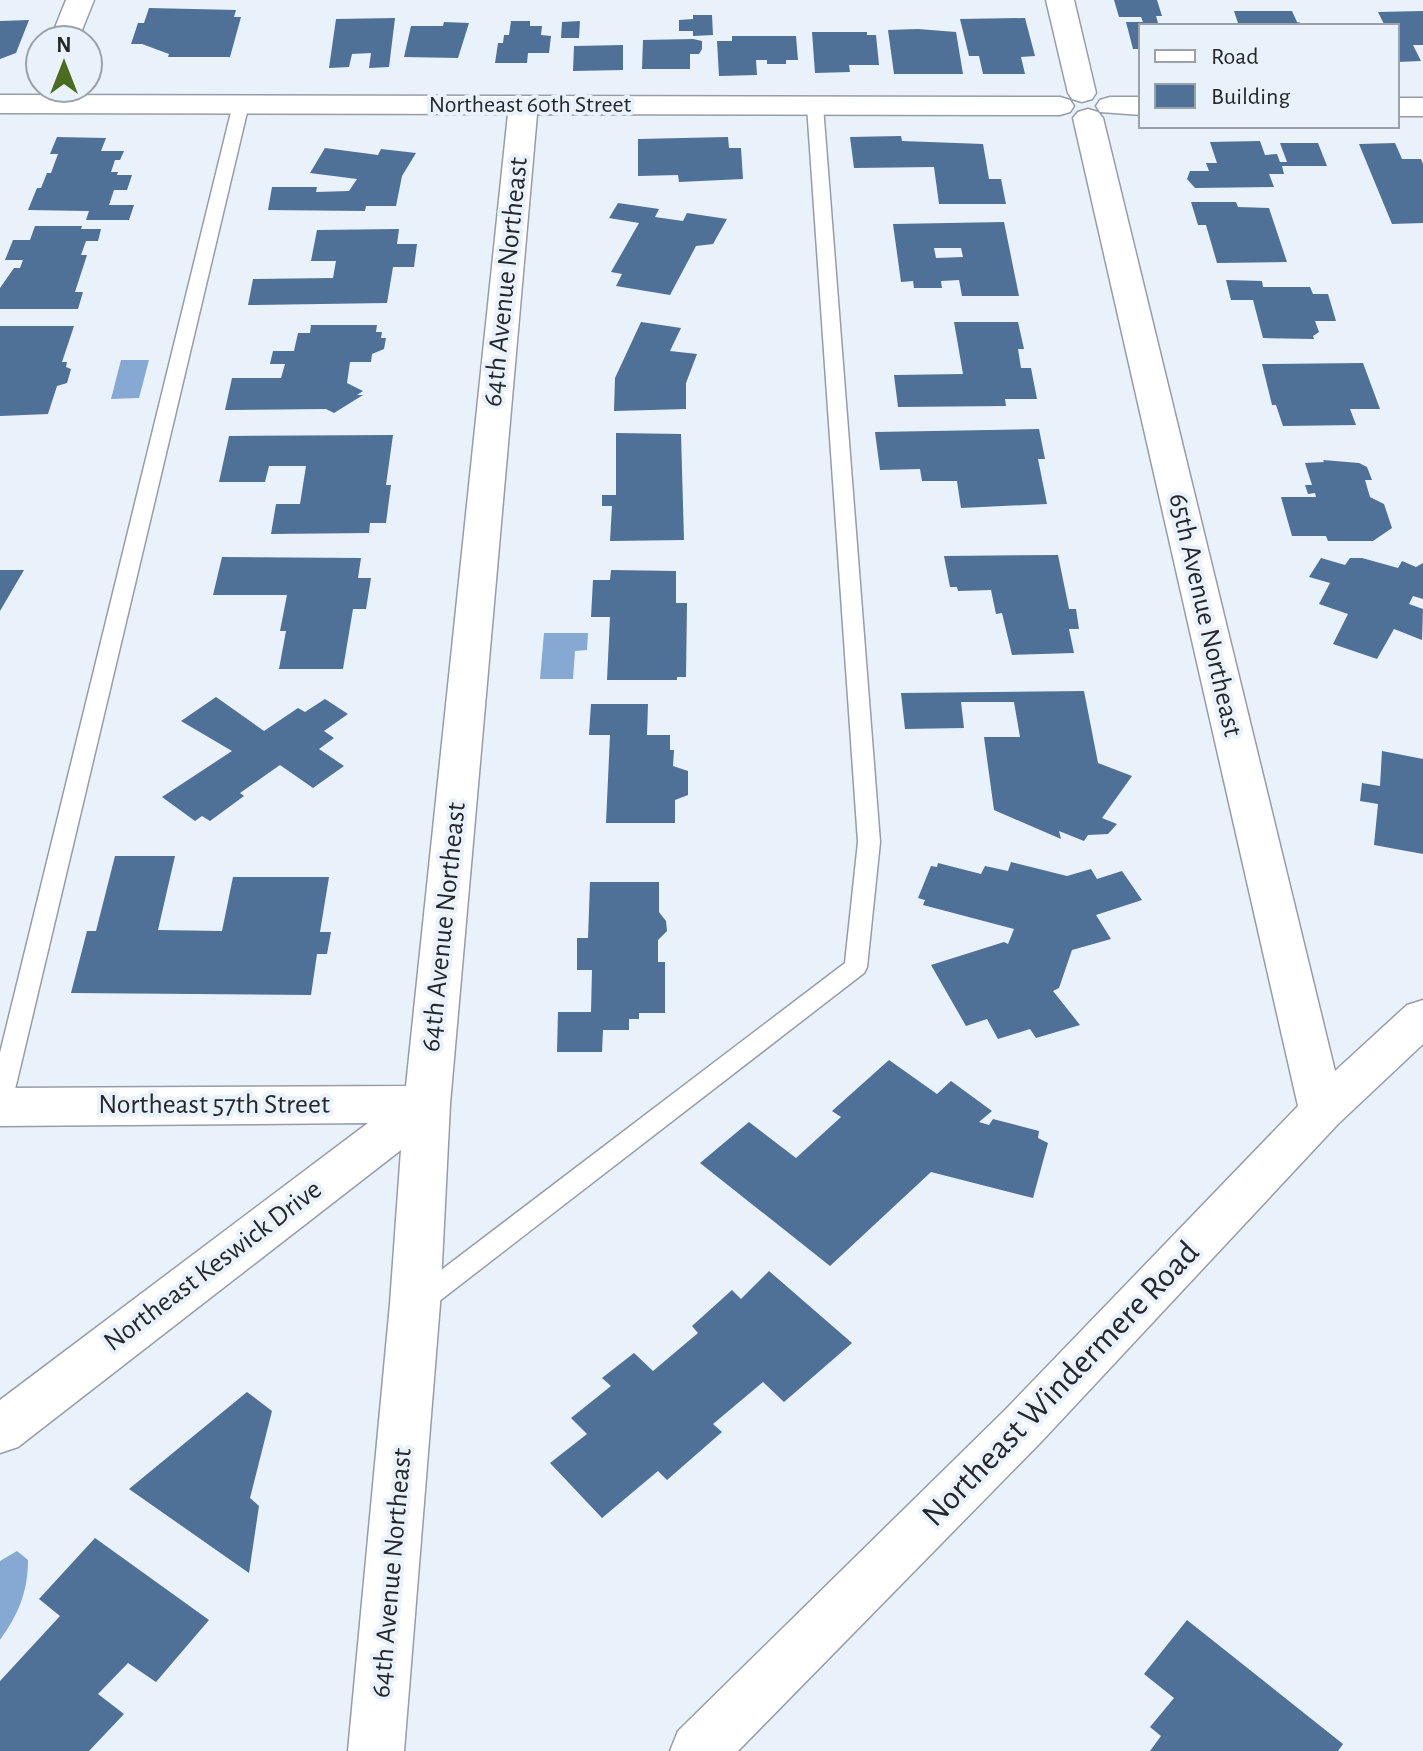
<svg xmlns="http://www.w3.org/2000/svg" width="1423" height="1751" viewBox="0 0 1423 1751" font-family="'Alegreya Sans',sans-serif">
<rect width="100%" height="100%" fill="#e9f1fb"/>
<path fill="#86a9d3" d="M121,360H149L139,398L111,399Z
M544,633H588L587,650L575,651L573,679H540Z
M17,1551L28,1560C28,1592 18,1615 0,1640V1561Z"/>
<path fill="#4f7097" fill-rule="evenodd" d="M1114,0H1157L1162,16H1156L1158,23H1174V26H1141V49H1133L1126,22H1143L1141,17H1119Z
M149,8L236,10L234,17H241L230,57H168L169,54L142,44H131L138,23H144Z
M1234,11H1292L1297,22L1313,26H1239Z
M1423,11V45H1413L1421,61L1397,62V26H1385L1378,12Z
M693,15H712L713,35L693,36V31H679V20L693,19Z
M395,18L389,67L369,68L371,53L352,54L349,67L329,68L336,19Z
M1025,18L1035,56L1021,57L1025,74H983L979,56H969L960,19Z
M29,20L16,53L0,59V21Z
M511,21H530V26H542L541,35L551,36L549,53H528L527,63H495L498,43H503L504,35H509Z
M580,21L579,38H561L562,22Z
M444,22L469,23L458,58L404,57L411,26H443Z
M918,29L956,32L963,74H894L888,30Z
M812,32H867V35H876L879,65H849L850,72L815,73Z
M732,36H796L798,60H786V64H767V60H756L757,75L719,76L717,41H732Z
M693,39L702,41V49L699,54H690V69H642L643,40Z
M623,45V70L573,71L574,46Z
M901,136L902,141L983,144L989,179H1001L1006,204H939L934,167L854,168L850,137Z
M57,137L106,138L101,151H124L120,160H115L111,172H118L117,175H132L127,190H114L109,205H134L129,220H86L89,211L28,210L37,188H41L47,173H51L58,154H50Z
M728,137L729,148H741L743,179L679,182L678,175L638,176V139Z
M1260,141L1265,155L1277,154L1280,162H1287L1280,143H1318L1327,166H1282L1284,174H1269L1274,187L1195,188L1187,179L1190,171H1209L1206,163H1217L1210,142Z
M1395,143L1402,159H1421L1423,164V223L1392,224L1359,144Z
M325,148L378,155L381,149L416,153L402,176L396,206H366L365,211L268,210L272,187H317L316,192L349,191L357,179L310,173Z
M1191,202H1236L1238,207L1269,208L1287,262L1217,263L1206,225H1198Z
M618,203L659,209L655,217L683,221L687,213L727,219L713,244L696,246L670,295L616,286L622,274L611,272L639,223L609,218Z
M1004,222L1019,296H962L959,280L941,281L942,288H914L913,281L901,282L893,224ZM934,248H961L963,257L936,258Z
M35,226H82L81,229H101L98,241H86L81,255H87L75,292H83L78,309H0V288L14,268H20L23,260H5L13,240H30Z
M399,229L397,244H417L414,267H393L387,303L248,305L253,279L333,278L336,261H311L317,230Z
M1226,280L1262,281L1263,287H1310L1313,294H1328L1336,321H1315L1319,332L1313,336L1314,339L1263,338L1253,300H1231Z
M641,322L681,328L670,351L697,354L686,383V409L614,411L615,378Z
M954,322H1018L1024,349H1018L1021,368H1031L1037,399H1005L1006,406L898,407L894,375L963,374Z
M311,325H377L376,332H382L381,338H386L384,349L372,354L371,362H350L347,383L363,391L357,395H363L334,413L326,409L225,410L232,378H281L285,364H270L273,351H294L298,333H310Z
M0,326H74L62,362H67L66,367L71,369L67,383L57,386L48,414L0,416Z
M1363,363L1380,409H1350L1356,425L1283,426L1276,405H1272L1262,364Z
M1039,429L1045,459H1038L1047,504L961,508L957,481H922L920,469L880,470L875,432Z
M616,433L681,434L684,540L610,541L612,506H602V495H616Z
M393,435L386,485H391L386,523H370L369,533L271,534L276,504H300L306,466H269L265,482H219L229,436Z
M1323,460L1359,463L1367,467L1372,480H1365L1370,497L1384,504L1392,528L1373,541H1328L1326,536H1292L1281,497H1316L1315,493L1308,494L1305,485H1312L1305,463L1324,462Z
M1058,555L1069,609H1076L1079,629H1069L1074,653L1012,655L1002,613L996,614L991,590L958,591L957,587H950L944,556Z
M222,557L361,558L358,578H371L366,609H353L343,669H279L286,631H280L287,595H213Z
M1321,558L1345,565L1350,558H1362L1398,568L1402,561L1416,567L1423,563V599L1413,596L1409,604L1423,609L1422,640L1394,629L1377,659L1333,644L1348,614L1319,604L1330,583L1309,577Z
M0,570H24L0,611Z
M611,570L676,571V603H687L686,677H677V680H607L610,617H591L593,580H610Z
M1084,691L1098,763L1132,776L1102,818L1117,824L1108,834L1088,835L1084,841L1059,831L1061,839L994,810L984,737H1020L1014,702H961L964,728L905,729L901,693Z
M216,697L264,731L298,708L305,712L325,699L348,714L324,731L334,738L319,749L344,766L313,788L280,765L240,793L244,796L210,821L202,816L195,821L162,797L232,751L181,721Z
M591,704H648L647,735H670V750H674L673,766L688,771V795L675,800V823H606L610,735H589Z
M1382,751L1423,759V854L1374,845L1378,804L1360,801L1362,783L1380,786Z
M115,856H175L158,930L222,931L233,877H329L320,932H331L327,954H317L311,995L71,993L87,931H96Z
M1011,862L1067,876L1091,869L1097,879L1122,871L1142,900L1096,915L1111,939L1072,950L1059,988L1053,991L1080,1025L1036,1038L1030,1029L998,1039L987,1019L966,1026L931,965L1004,942L1008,944L1014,929L923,905L925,900L918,898L931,866L937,867L938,863L981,874L985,866L1008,871Z
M590,882H659V912L666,921L667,931L658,940V962H665V1013H639V1019H629V1030H603L602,1052H557L558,1012H591L592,970H577V938H588Z
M889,1060L937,1094L951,1081L992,1111L979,1122L989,1125L993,1119L1039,1131L1038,1138L1048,1143L1033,1198L931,1172L830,1266L700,1163L749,1122L796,1158L841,1117L832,1111Z
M769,1271L852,1343L784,1402L763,1382L713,1424L722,1432L667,1480L658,1471L602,1518L550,1463L587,1434L571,1418L611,1386L602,1378L634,1353L653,1371L698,1333L692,1326L732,1290L741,1299Z
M247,1392L272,1411L250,1498L259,1506L249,1573L129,1489Z
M95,1538L209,1620L156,1682L128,1663L98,1694L124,1714L89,1751H0V1681L60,1616L39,1599Z
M1187,1620L1343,1744L1338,1751H1150L1161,1736L1150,1727L1174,1698L1144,1674Z"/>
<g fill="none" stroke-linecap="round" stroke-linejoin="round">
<g stroke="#969da6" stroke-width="3">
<path id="service" d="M241,99L249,104L12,1102L8,1109L0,1112V1053L233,104Z
M815,101L823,106L880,842L867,967L864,973L429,1309L420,1312L411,1309L407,1301L411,1293L845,963L858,842L807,106Z"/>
</g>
<g stroke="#969da6" stroke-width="3">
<path id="minor" d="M66,0H94L78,40H50Z
M1046,0H1074L1096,93L1092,99L1082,102L1072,99L1068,93Z
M0,95L1060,97L1070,100L1074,106L1070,112L1060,115L537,114L450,1104L440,1304L404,1751H348L390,1304L401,1150L18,1447L0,1453V1400L368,1123L0,1126V1088L406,1086L508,114L0,113Z
M1110,97H1141V115L1100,112L1096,106L1100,100Z
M1397,98H1423V116H1397Z
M1088,109L1098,112L1103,118L1335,1071L1407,1005L1423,1000V1044L1338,1124L1042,1441L738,1751H670L678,1731L1006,1409L1298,1106L1073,118L1078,112Z"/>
</g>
<use href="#service" fill="#fff" fill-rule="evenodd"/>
<use href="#minor" fill="#fff" fill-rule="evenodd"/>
</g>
<g text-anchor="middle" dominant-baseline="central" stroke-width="8" stroke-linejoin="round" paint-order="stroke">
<g font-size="24" fill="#25282b" stroke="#e9f1fb">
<text x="530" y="105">Northeast 60th Street</text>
</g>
<g font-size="28" fill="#25282b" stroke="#e9f1fb">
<text transform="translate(506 282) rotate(-84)">64th Avenue Northeast</text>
<text transform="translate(1205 615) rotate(77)">65th Avenue Northeast</text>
<text transform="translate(444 927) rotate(-84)">64th Avenue Northeast</text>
<text x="214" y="1105">Northeast 57th Street</text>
<text transform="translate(213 1266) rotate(-37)">Northeast Keswick Drive</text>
<text transform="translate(392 1573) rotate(-85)">64th Avenue Northeast</text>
</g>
<g font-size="34" fill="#25282b" stroke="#e9f1fb">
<text transform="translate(1061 1384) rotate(-46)">Northeast Windermere Road</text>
</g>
</g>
<rect x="1139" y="24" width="260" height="104" fill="#e9f1fb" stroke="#9ba1a8" stroke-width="2"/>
<rect x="1155" y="50" width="40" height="12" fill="#ffffff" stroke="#9ba1a8" stroke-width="2"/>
<text x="1211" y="64" font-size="24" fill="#25282b">Road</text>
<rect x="1155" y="84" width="40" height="24" fill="#4f7097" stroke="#9ba1a8" stroke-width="2"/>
<text x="1211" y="104" font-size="24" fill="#25282b">Building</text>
<g transform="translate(64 64)"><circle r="38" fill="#e9f1fb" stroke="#9ba1a8" stroke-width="2"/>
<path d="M0-6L14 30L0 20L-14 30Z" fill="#4b6b21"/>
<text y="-12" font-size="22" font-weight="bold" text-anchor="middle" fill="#25282b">N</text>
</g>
</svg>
